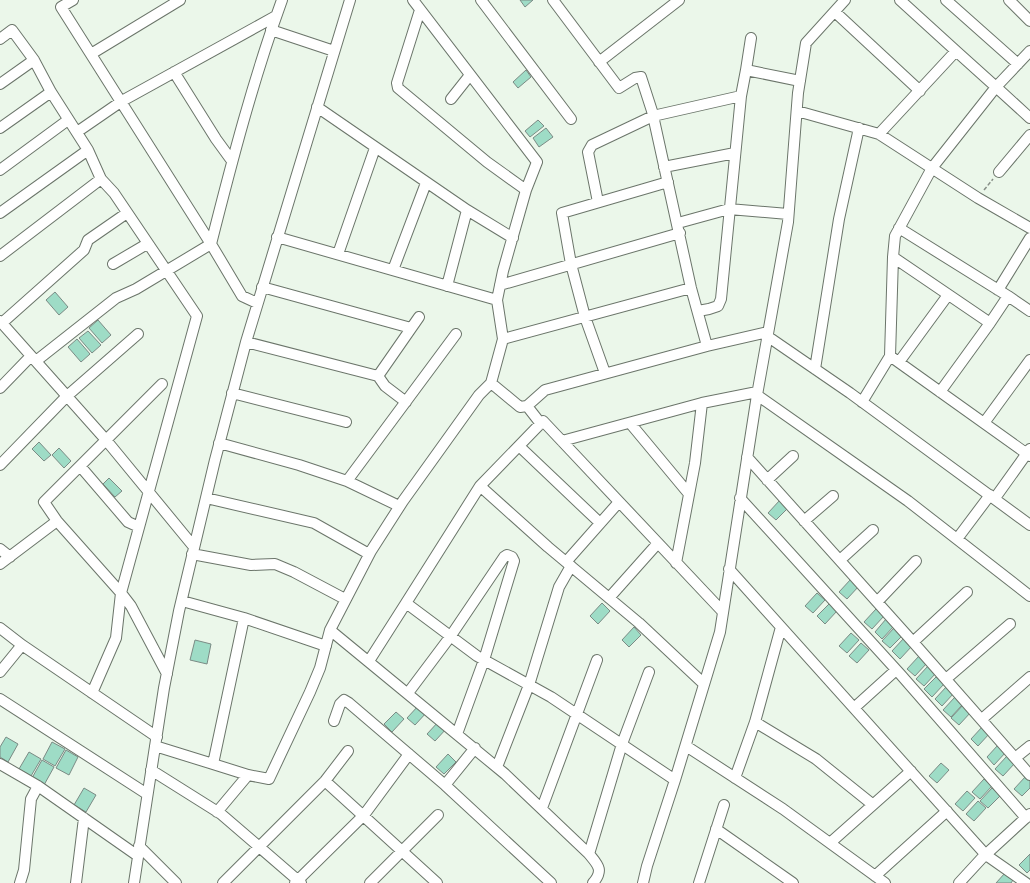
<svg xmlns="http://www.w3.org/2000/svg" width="1030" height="883" viewBox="0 0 1030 883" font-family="Raleway,sans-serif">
<rect width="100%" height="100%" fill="#ebf7ea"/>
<path fill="#9edcc6" stroke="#7b8b85" d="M520,0H533L525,7Z
M526,70L531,77L518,88L513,82Z
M538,120L544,126L530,137L525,131Z
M546,128L553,137L539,147L533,138Z
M55,292L68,307L59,315L46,300Z
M98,320L111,335L102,343L89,328Z
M88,331L101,345L92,353L79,338Z
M77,339L90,354L81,362L68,347Z
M39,442L51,455L44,461L32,449Z
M59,448L71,461L64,468L52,455Z
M109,478L122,491L115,497L103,484Z
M780,500L788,508L776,520L768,513Z
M851,579L859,586L847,599L839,592Z
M817,593L825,600L813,613L805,606Z
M602,603L610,611L598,624L590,616Z
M829,604L837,611L825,624L817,616Z
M876,609L884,616L872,629L864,622Z
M886,619L894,626L882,639L875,632Z
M634,627L641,635L629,647L622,640Z
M894,628L902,636L890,648L882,641Z
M851,633L859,640L847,653L839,646Z
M904,638L912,646L900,659L892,651Z
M195,640L211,644L207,664L190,660Z
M861,643L869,650L857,663L849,656Z
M919,656L927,663L915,676L907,669Z
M928,666L936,673L924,686L916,679Z
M936,677L944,684L932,697L924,689Z
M947,686L954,693L942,706L935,699Z
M955,697L963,704L951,717L943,710Z
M419,705L427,712L415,725L407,718Z
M963,705L971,712L959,725L951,718Z
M396,712L404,719L392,732L384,724Z
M439,721L447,728L435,741L427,734Z
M983,726L990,733L978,746L971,739Z
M6,737L18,744L8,762L0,757V747Z
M52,742L65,749L55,766L43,759Z
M998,745L1006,752L994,765L987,757Z
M66,750L78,757L69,775L56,768Z
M29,752L41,759L31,776L19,769Z
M448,754L456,762L444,774L436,767Z
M1007,756L1015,763L1003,776L995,769Z
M42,760L54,767L44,785L32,778Z
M941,763L949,770L937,783L929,776Z
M1026,776L1030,779V788L1022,796L1014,789Z
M984,779L992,786L980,799L972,792Z
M84,788L96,795L86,812L74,805Z
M992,788L1000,796L988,808L980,801Z
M967,791L975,798L963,811L955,804Z
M978,801L986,808L974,821L966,814Z
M1030,854V870L1027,873L1019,865Z
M1005,873L1013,880L1011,883H996Z"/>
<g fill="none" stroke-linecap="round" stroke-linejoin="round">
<g stroke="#6b756a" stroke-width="12">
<path id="minor" d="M73,0L61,7L211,244
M413,0L537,162L526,190
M481,0L571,119
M553,0L619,88L635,78L641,77L652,111L691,288L707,346
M900,0L956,51
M946,0L1018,64
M1009,0L1030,21
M420,10L397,83L398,88L487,162L526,190L503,271L497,300L503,339
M835,12L920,91
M271,30L334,51
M0,39L12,30L34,60L51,92L88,150L101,179L114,193L197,316L121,593L131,606L167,674
M91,54L180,0
M599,62L679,0
M746,70L751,38
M174,72L216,139L232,161
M0,84L34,60
M451,99L470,75
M317,107L467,210
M797,111L879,134L978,198L1030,228
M0,128L51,92
M77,132L122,101L276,16
M879,134L956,51L996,87L1030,51
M664,167L735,153
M0,170L68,120
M999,172L1030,135
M598,202L588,152L592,145L653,116L741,96
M0,213L88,150
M678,223L729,209L788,214
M899,228L1008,296
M277,237L497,300
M211,244C232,161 253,80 282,0
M338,254L375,148
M0,256L101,179
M113,264L147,244
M393,270L426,183
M500,285L680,233
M447,286L467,210L513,238
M262,287L411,328
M998,290L1030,238
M698,311L709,309L718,306L721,299L741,96L746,70L800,81
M0,321L106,440L194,547
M2,323L84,250L88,240L127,213
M990,323L1008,296L1030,311
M767,336L850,393L1030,525
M246,342L378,376L419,317
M890,356L893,257
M36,361L116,298L136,289L211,244L242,296L257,303
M899,362L948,295
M815,369L839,219L859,128
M605,373L585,317L571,264L562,213L668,182
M378,376L385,386L406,402
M491,383L503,339L691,288
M0,388L31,356
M940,392L990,323L893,257L895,236L932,168L996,87L1030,118
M232,393L346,422
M757,395L908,501L1030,596
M862,402L890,356L1030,456
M630,423L689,494
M984,423L1030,360
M541,424L527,406L545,390L707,346L768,332
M562,441L702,403L757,392
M219,443L299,465L347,481L399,506
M519,446L600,523
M747,457L913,642L1030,775
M0,465L67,396L138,334
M80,466L128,522L139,527
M767,480L793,456
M347,481L456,334
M480,486L548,547L639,623L704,684
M206,498L314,523L369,554
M740,498L901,675L1026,818
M995,498L1030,449
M804,521L833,496
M957,539L990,495
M0,549L10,557
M192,554L251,565L275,564L294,572L345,599
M840,560L873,530
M566,562L619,502
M676,563L695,463L702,403
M0,564L57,521
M729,569L986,855L1026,883
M609,598L658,543
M877,602L916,561
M406,603L480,486L543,421L723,612
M244,618L326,646
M0,628L22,645
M330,630L505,774L589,854
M913,642L967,592
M369,661L406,603L477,656L551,697L675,780
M0,672L22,645L157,737
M946,679L1010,624
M92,693L116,638L121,593L57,521L44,502L162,384
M408,693L450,637L504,557L507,555L512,557L514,561L484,660L457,734
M0,699L147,794
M854,708L896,670
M982,719L1030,677
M334,721L340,704L344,700L349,703L445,785L551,883
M755,722L816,759L872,804
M155,746L213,764L244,618L182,601
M686,746L783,809L885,883
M1015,758L1030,746
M0,764L38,786L138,856
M213,764L248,775
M497,767L529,685L559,587L571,566
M151,770L221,814L301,883
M735,778L755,722L781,627
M325,781L437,883
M445,785L475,748
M542,808L597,660
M217,812L248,775L269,779L310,692L320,668L330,630L371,551L403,501L479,395L491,383L520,407L527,406
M716,829L793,883
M830,843L911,771
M139,846L176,883
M875,876L947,811
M20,883L24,870L31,799L38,786
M76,883L84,818
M134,883L164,688L179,611L215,460L246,342L350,0
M223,883L325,781L348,751
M295,883L364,815L409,754
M370,883L438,815
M593,883C604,870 598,865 589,854L622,744L649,672
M643,883L647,866L675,780L720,632L757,395L788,222L798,93L806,43L845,0
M699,883L724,805
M959,883L982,858L1030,814"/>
</g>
<path stroke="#878f87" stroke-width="1.5" stroke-dasharray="4 2" stroke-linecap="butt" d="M984,190L993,179"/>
<use href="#minor" stroke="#fff" stroke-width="10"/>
</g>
</svg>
